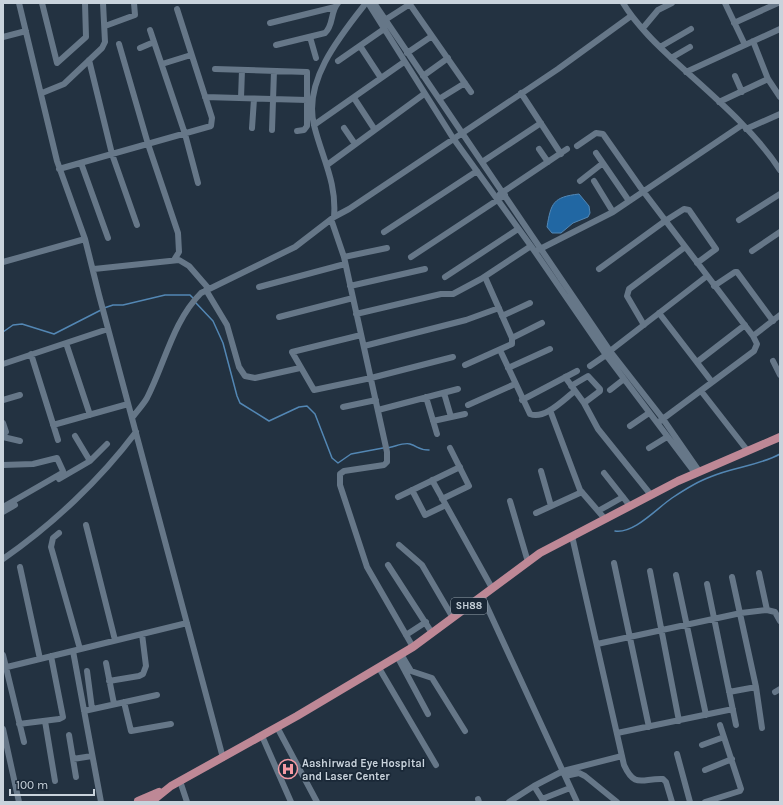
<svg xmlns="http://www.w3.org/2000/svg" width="783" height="805" viewBox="0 0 783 805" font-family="Karla,sans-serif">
<rect width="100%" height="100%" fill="#233241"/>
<path fill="#2167a3" stroke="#5387b4" d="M579,194L589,206L590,213L588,217L573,223L561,233H552L547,227C551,203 553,197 579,194Z"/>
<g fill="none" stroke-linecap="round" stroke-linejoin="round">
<path stroke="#5387b4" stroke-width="1.5" d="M196,303L213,321L223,343L237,396L240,403L269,421L299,407L307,406L315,414L332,458L338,463L351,454L383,448
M104,308L113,305H123L165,295H190L193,298
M3,332L13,325L22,324L54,334L101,310
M387,448C394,447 404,442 410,444C419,447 418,450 429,450
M615,531C634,534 657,508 672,498C684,490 696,482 710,477C733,467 758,466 780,454"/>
<path stroke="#678" stroke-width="6" d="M19,3L57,161L85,239L99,295L223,758
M42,3L57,63L86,37L85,3
M368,3L453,138L531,246L606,355L695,473
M374,3L610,351L663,419L699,471
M409,3L471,92
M623,3C637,26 658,46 678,64C714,97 753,129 780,170
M725,3L745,45
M385,20L410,4
M270,23L335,7
M734,23L778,3
M105,26L135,15L134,3
M643,28L658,10L672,3
M150,30L185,134L198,183
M3,37L26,31
M310,37L316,58
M753,41L768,79L780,97
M119,44L148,144L178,233L179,252L174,260
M276,45L325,33C334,25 330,12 338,3
M360,46L381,78
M660,47L691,29
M140,48L154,42
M407,53L432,36
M671,58L690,47
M89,60L112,154L137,225
M338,61L384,29
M162,64L191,55
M215,69L307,72V126L304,130L297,131
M686,72L780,29
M423,76L448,58
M735,76L742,92
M42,93L64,84L102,48L105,42L103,3
M521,93L561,154
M205,97L307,100
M241,98L242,70
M354,98L375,130
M439,99L465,83
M719,102L768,79
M314,125L404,62
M252,128L254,99
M344,128L355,144
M746,129L780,114
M272,130L274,71
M577,146L596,133L603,134L643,191L753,336L757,344L754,351L660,421
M539,149L548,162
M596,153L629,201
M482,162L541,123
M81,163L108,238
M327,165L424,94
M59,169L211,126L212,118L177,9
M580,181L603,163
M594,181L613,212
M500,194L567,149
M334,217C337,182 322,158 314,125C303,81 340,36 366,3
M331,219L344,257L387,452V462L384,465L344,471L340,474V485L367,567L413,647
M739,220L780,194
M384,232L477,171
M538,250L613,212L742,125
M752,251L780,232
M344,257L387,248
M411,257L505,195
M3,262L85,239
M94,269L179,260L189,266L209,289
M599,269L665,221L684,209L689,210L716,249L697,263
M445,277L518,229
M350,286L425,269
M714,286L735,272H737L773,321
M259,287L345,264
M206,290L227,325L239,367L245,376L255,378L300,368
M659,313L712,382
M356,314L441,294H453L481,279L531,246
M502,316L530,303
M279,317L353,298
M644,325L627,296L629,289L685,247
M361,335L292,352L314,390L371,378L453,357
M753,336L780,315
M512,338L542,323
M66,343L90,415
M364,346L466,320L499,308
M500,350L530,414C545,420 564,399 575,391
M610,351L707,276
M31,354L58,440
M773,361L780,375
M697,362L745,325
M3,364L108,329
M465,365L512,344V338L485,277
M590,366L606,355
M508,368L550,349
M565,377L584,403L598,429L651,495
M571,386L588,376L600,389V391L584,403
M610,390L624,379
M701,391L747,450
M444,393L451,417
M426,397L437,434
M3,400L20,395
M522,400L577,371
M468,405L515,384
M343,407L376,400
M378,410L458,389
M550,410L580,490L605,519
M132,418C137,411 143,405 147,398C165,363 173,321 201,293L295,247L334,217L349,209L558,69L631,16
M433,421L465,414
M3,423L6,432L3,435
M53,425L128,404
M630,426L649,413
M75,436L90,461
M3,437L20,441
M649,448L667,437
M3,465L33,464L57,458L63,471L62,473L3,507
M541,471L551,506
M604,473L630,506
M59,479L90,461L107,444
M432,480L492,588
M412,490L425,515L446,505
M398,497L460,467
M442,499L469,486L450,448
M510,501L528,562
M598,511L623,497
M3,512L15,505
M536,513L582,492
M86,525L115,640
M59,533L53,538L51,547L80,649
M572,536L624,765C635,789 642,778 663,779L666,782L672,802
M399,545L422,565L453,618
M3,559C52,525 100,480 136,432
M614,563L649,727
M388,565L432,633
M20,567L40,659
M650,571L679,721
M759,573L767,610
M676,575L706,715
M732,577L756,687L762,728
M707,584L736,725
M482,596L577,802
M406,635L426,622
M597,644L741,613L767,610L775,612L780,621
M73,651L101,802
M401,654L411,671L432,678L465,731
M3,655L24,742
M397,656L428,714
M106,663L114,704
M3,668L187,623
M379,668L436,765
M87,671L92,709
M109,681L139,676L143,674L146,666L142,634
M729,692L756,687
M775,692L780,689
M124,702L131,731L171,724
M84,711L157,695
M45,721L55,781
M19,724L59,719L63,717L51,656
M277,727L317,802
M3,729L19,802
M617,733L733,709
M69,735L76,777
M262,736L291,802
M702,745L724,737
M677,754L690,802
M73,759L92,756
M705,770L732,759
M565,776L579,773L585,776L617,802
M180,781L187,802
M534,786L544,802
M478,799L479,802
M542,799L570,788
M509,802L534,786L563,771L622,756
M705,802L740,791L741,789L720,725"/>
<path stroke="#be8896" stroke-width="8" d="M138,801L159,792
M151,802L171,786L297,716L413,647L540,553L678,481L780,437"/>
</g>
<defs>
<g id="hospital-ring" transform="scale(1)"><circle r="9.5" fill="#1a2837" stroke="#f49aa3" stroke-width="1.5"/><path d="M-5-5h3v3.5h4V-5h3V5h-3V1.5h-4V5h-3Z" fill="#f49aa3"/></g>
</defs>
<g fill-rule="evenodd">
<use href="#hospital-ring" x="288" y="769"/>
</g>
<g text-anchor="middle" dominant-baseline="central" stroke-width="3.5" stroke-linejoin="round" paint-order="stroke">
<rect fill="#1a2837" stroke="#94a0aa" stroke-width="1" x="451" y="598" width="36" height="16" rx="3"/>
<g font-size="10" font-weight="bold" fill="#c9d3dc">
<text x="469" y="606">SH88</text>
</g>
<g font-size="11" font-weight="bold" fill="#c9d3dc" stroke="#1a2837" text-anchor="start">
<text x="302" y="763">Aashirwad Eye Hospital<tspan x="302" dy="13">and Laser Center</tspan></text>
</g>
</g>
<rect width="783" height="805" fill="none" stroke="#c9d3dc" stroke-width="8"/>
<path d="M10 789v6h84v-6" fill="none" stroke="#c9d3dc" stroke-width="2"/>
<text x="16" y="789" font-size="12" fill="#c9d3dc" stroke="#1a2837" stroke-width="3" paint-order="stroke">100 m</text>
</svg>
